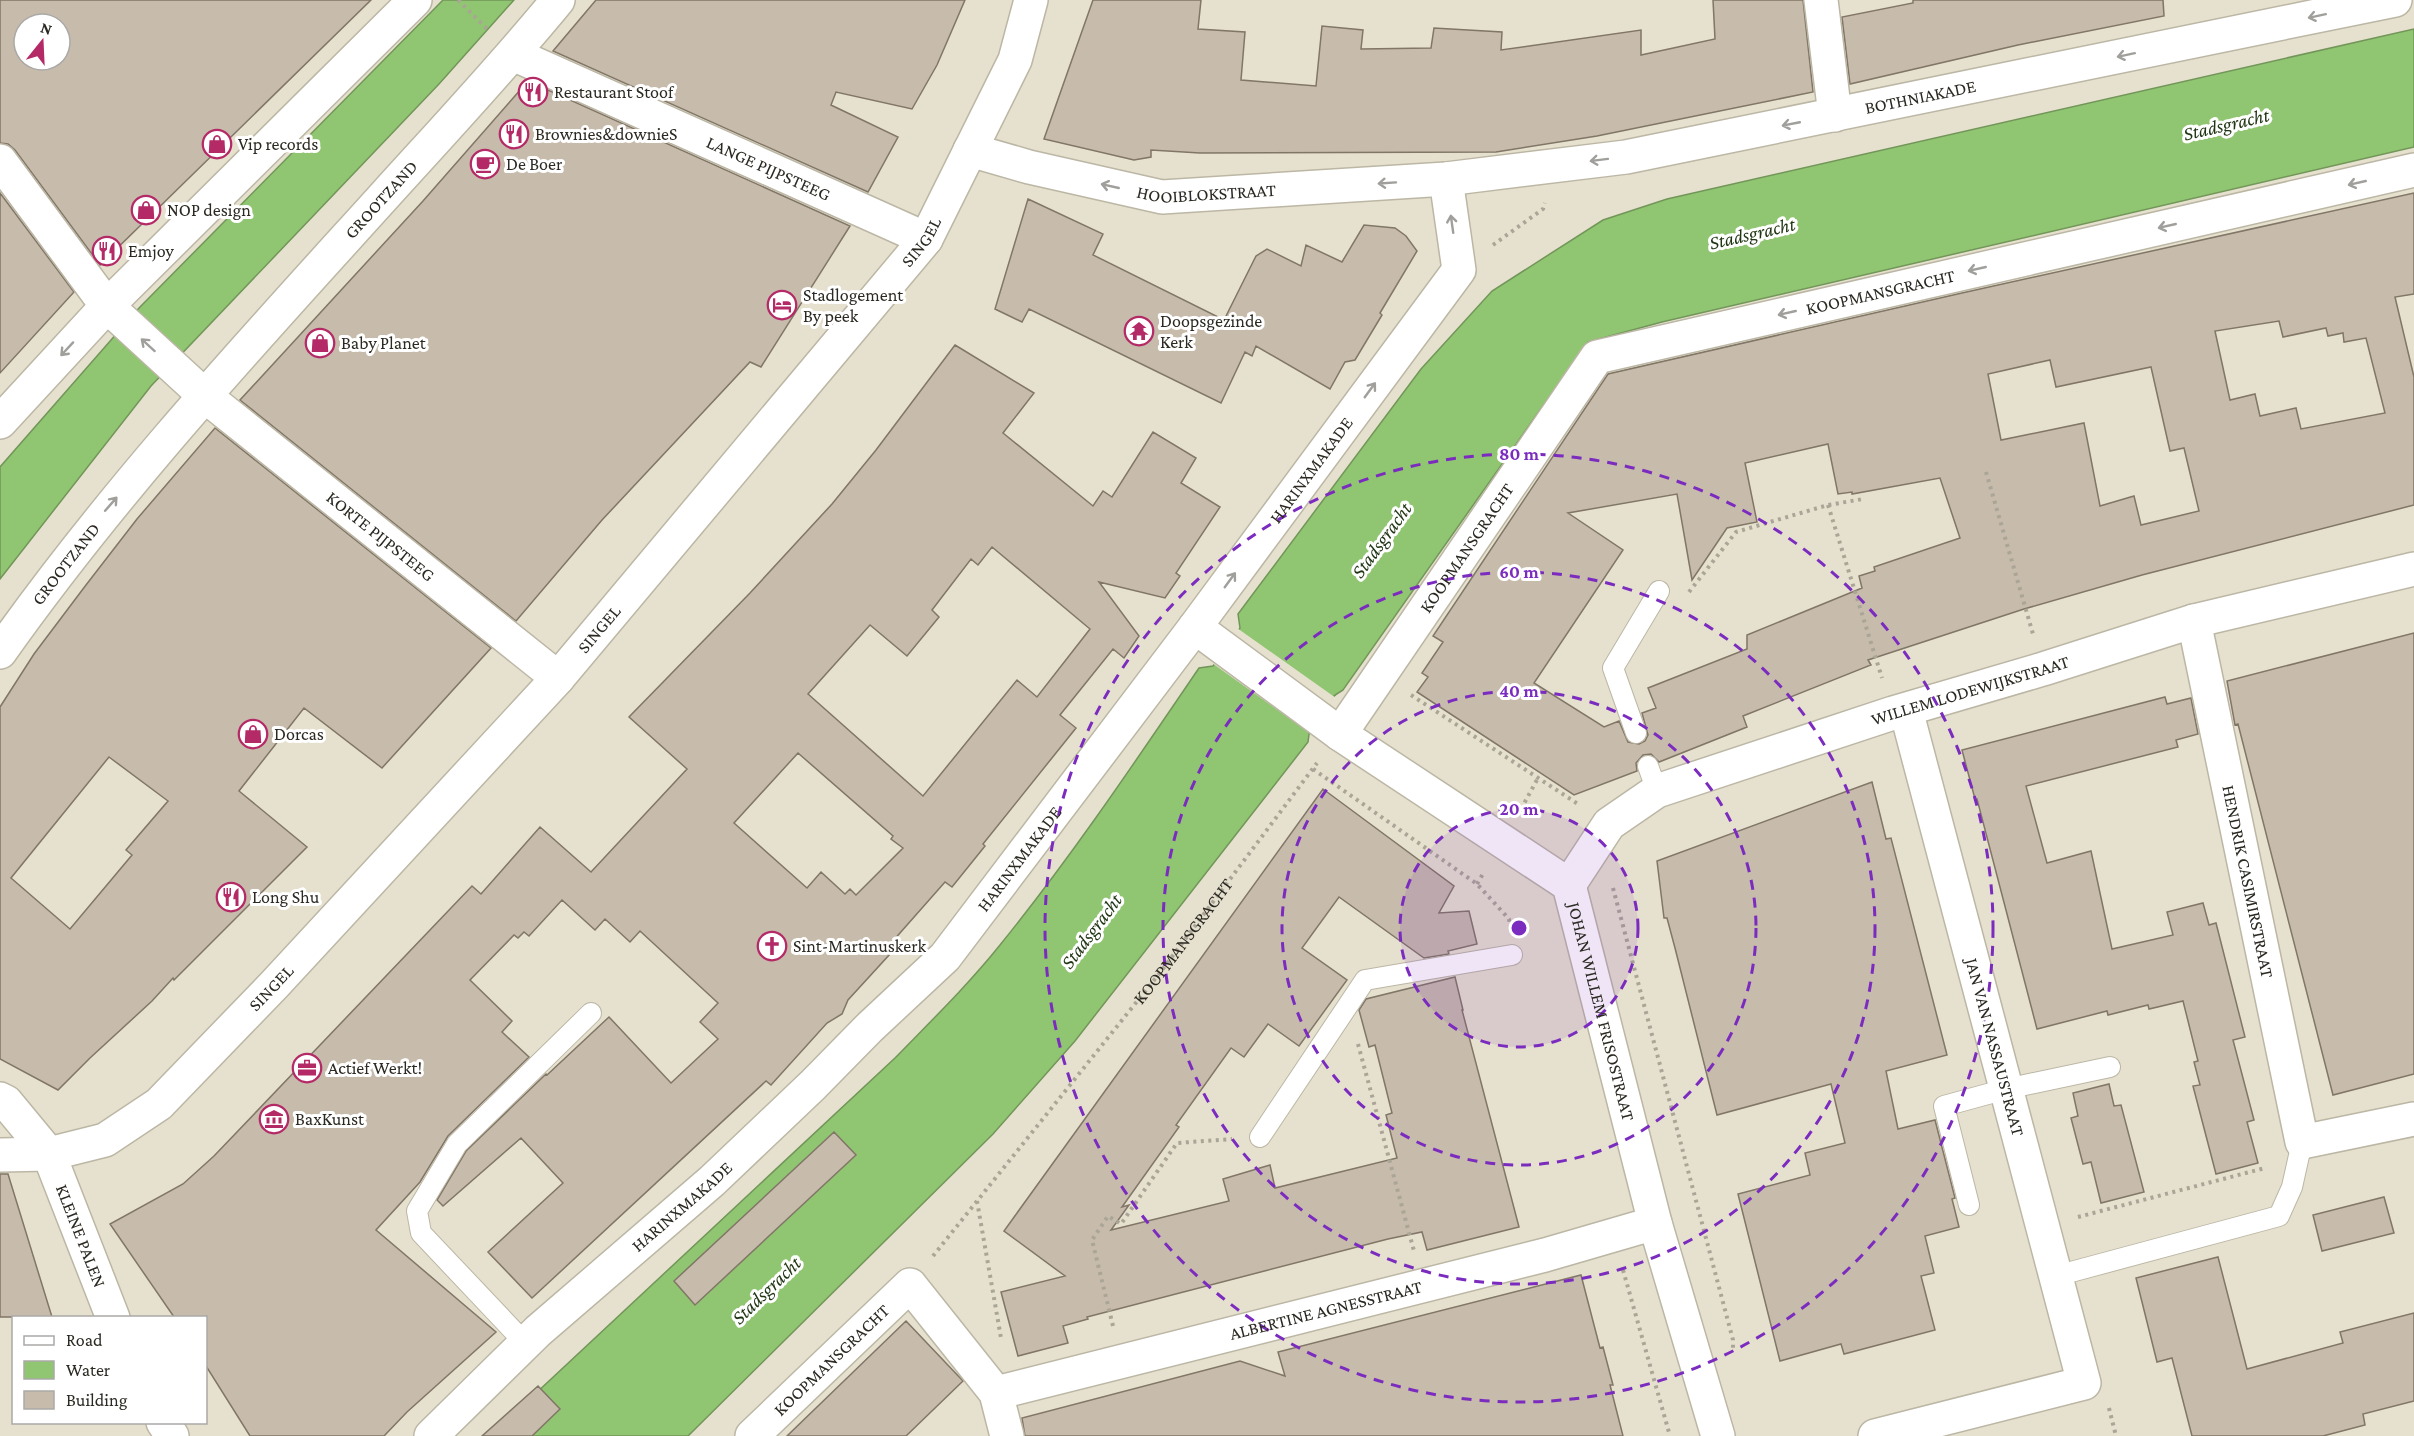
<svg xmlns="http://www.w3.org/2000/svg" width="2414" height="1436" viewBox="0 0 2414 1436" font-family="'Crimson Pro',serif">
<rect width="100%" height="100%" fill="#e6e1ce"/>
<path fill="#90c571" stroke="#729659" stroke-width="1.5" d="M443,0H514L439,84L151,386L0,579V467L139,308Z
M2414,29V147L1662,322L1588,342L1343,690C1325,700 1309,721 1308,742L1075,1041L993,1134L688,1436H490L895,1058C931,1021 968,985 1000,945C1072,856 1135,762 1199,668L1213,666L1240,628L1238,614L1421,369L1492,291L1603,220L1667,199Z"/>
<path fill="#e6e1ce" d="M1237,628L1336,698L1332,699L1311,734L1212,663Z"/>
<path fill="#c7bbab" stroke="#817667" stroke-width="1.5" fill-rule="evenodd" d="M0,0H371L100,265L15,150L8,144L0,143ZM24,24H60V60H24Z
M596,0H965L937,65L912,109L836,92L831,105L898,137L868,192L553,51Z
M1093,0H1201L1198,29L1245,32L1241,80L1316,86L1322,26L1363,30L1361,49L1431,48L1434,28L1502,32L1501,50L1641,30V55L1715,39L1713,0H1803L1813,92L1597,136L1496,152L1200,153L1151,150V157L1134,160L1044,139Z
M1913,0H2163L2164,16L2018,45L1850,84L1842,17L1913,3Z
M528,81L850,226L761,367L750,362L602,520L516,621L240,400L423,201Z
M0,193L74,292L0,373Z
M2414,193V294L2395,297L2414,377V505L2142,575L2024,609L1868,660L1871,665L1743,716L1747,727L1659,762L1651,754L1643,755L1636,763L1637,771L1574,795L1417,692L1428,677L1422,673L1443,642L1433,636L1608,374L1962,293ZM2279,321L2283,337L2326,328L2328,336L2343,333L2344,342L2366,338L2385,413L2301,429L2296,408L2260,416L2255,394L2230,400L2215,331ZM2050,360L2056,387L2151,367L2170,451L2184,448L2199,511L2141,525L2134,496L2100,506L2084,423L2001,440L1988,374ZM1828,444L1838,494L1852,492V494L1940,478L1960,538L1874,567L1875,571L1859,576L1862,588L1747,635V649L1648,688L1656,708L1642,713L1648,735L1645,741L1639,744L1628,742L1619,721L1604,727L1534,683L1623,550L1568,513L1677,494L1692,580L1727,528L1757,522L1745,463Z
M1028,199L1103,234L1093,255L1224,320L1256,256L1267,249L1301,266L1306,245L1342,262L1364,225L1395,228L1406,236L1417,251L1380,313L1382,315L1355,360L1345,362L1330,389L1256,346L1252,356L1245,352L1221,403L1029,309L1022,322L995,309Z
M955,345L1034,393L1003,433L1093,506L1103,491L1112,497L1153,432L1196,458L1181,483L1220,507L1176,573L1180,576L1165,598L1099,582L1139,636L1124,658L1113,649L1060,715L1076,728L983,844L985,846L952,887L945,882L885,950L890,954L848,1000L842,1014L827,1023L771,1085L766,1081L532,1298L488,1252L563,1183L521,1138L443,1206L437,1200L466,1151L546,1074L547,1075L609,1017L671,1083L718,1039L700,1022L718,1003L640,931L630,942L605,919L595,930L562,900L529,936L524,932L518,938L514,935L470,980L512,1021L502,1032L529,1057L448,1136L420,1182L376,1230L496,1332L407,1412L384,1436H250L206,1366V1317H174L110,1224L183,1184L214,1156L472,886L481,894L540,827L591,872L687,769L629,717L750,593L832,504L876,450ZM992,547L1090,629L1037,697L1017,680L923,796L808,694L870,625L907,656L939,617L932,610L971,559L978,565ZM798,753L893,836L891,839L903,848L856,895L850,889L845,894L821,872L807,888L734,823Z
M215,428L491,648L382,768L304,708L239,791L307,847L174,980L173,978L152,1001L90,1058L58,1090L0,1059V707L34,654L86,585L137,519ZM109,757L168,801L126,850L132,855L70,929L11,878Z
M2414,633V1074L2333,1095L2238,724L2235,725L2227,681Z
M2165,697L2167,704L2191,698L2198,734L2176,740L2178,747L2026,786L2047,863L2091,851L2112,949L2173,935L2167,912L2203,903L2209,925L2216,923L2245,1037L2233,1040L2254,1120L2247,1122L2258,1163L2216,1174L2193,1086L2200,1085L2194,1062L2198,1061L2183,1001L2149,1009L2148,1005L2108,1015L2107,1011L2037,1029L1977,799H1975L1962,750Z
M1872,782L1886,839L1891,838L1947,1055L1886,1071L1898,1129L1935,1120L1955,1198L1952,1199L1959,1227L1925,1236L1934,1273L1921,1276L1935,1330L1844,1354L1841,1344L1780,1361L1738,1194L1810,1175L1805,1153L1845,1143L1831,1084L1717,1115L1675,948L1667,918H1664L1657,861Z
M1323,789L1454,886L1439,913L1469,911L1477,944L1448,951L1449,954L1424,958L1339,897L1302,948L1347,980L1299,1046L1268,1024L1244,1057L1231,1048L1176,1125L1179,1127L1122,1207L1129,1205L1111,1230L1229,1201L1223,1179L1270,1165L1275,1188L1397,1158L1386,1115L1392,1113L1375,1045L1369,1047L1359,1010L1366,999L1455,977L1463,1010H1462L1519,1227L1427,1250L1422,1232L1388,1239L1087,1317L1088,1319L1063,1326L1068,1343L1018,1356L1001,1292L1065,1276L1004,1231Z
M2109,1084L2114,1106L2121,1105L2144,1192L2101,1203L2091,1162L2083,1164L2071,1118L2078,1116L2073,1093Z
M834,1132L856,1155L695,1305L674,1281Z
M0,1174H8L52,1317H0Z
M2384,1197L2394,1233L2322,1251L2313,1215Z
M2218,1257L2247,1369L2343,1343L2340,1332L2414,1313V1401L2363,1414L2365,1425L2323,1436H2192L2172,1358L2157,1362L2136,1278Z
M1581,1275L1600,1348L1603,1347L1613,1385H1610L1623,1436H1025L1022,1418L1240,1361L1285,1376L1278,1352Z
M906,1321L963,1381L906,1436H787Z
M538,1386L560,1409L532,1436H482Z"/>
<g fill="none" stroke-linecap="round" stroke-linejoin="round">
<g stroke="#bcb7a5" stroke-width="22">
<path id="lane" d="M1636,733L1613,668L1659,591
M1648,766L1657,791
M1260,1137L1365,980L1512,955
M1969,1205L1944,1106L2006,1089L2110,1067
M2056,1276L2279,1216L2292,1187L2302,1142
M526,1344L421,1233L417,1211L457,1144L591,1013"/>
</g>
<g stroke="#bcb7a5" stroke-width="36">
<g id="street">
<path d="M1821,0L1835,115"/>
<path id="s2" d="M513,54L926,239"/>
<path id="s3" d="M970,150L1029,167L1162,197L1446,179L1626,157L2395,0"/>
<path id="s4" d="M0,161L107,306L205,396L558,678"/>
<path d="M0,422L107,306L415,0"/>
<path id="s5" d="M2194,621L2302,1142L2414,1119"/>
<path id="s6" d="M1195,627L1340,734L1569,885L1655,1223L1718,1436"/>
<path id="s7" d="M0,652C116,488 252,342 386,194C444,130 503,67 558,0"/>
<path id="s8" d="M1340,734L1597,357L2414,170"/>
<path id="s9" d="M1569,885L1609,824L1657,791L1893,713L2043,669L2194,621L2414,569"/>
<path id="s10" d="M0,1099L6,1102L49,1154L113,1318"/>
<path id="s11" d="M996,1393L1545,1255L1655,1223"/>
<path d="M163,1422L172,1436"/>
<path id="s12" d="M431,1436L538,1331L712,1181L813,1085L870,1027L945,957L1195,627L1459,270L1446,179"/>
<path id="s13" d="M752,1436L910,1285L996,1393L1007,1436"/>
<path d="M1875,1436L2084,1383L1906,710"/>
</g>
</g>
<g stroke="#bcb7a5" stroke-width="36">
<g id="secondary">
<path id="s14" d="M0,1155L49,1154L105,1140L159,1104L274,985L558,678L926,239L1015,60L1031,0"/>
</g>
</g>
<g stroke="#aaa596" stroke-width="4" stroke-dasharray="3 4.5" stroke-linecap="butt">
<path d="M458,0L487,29"/>
<path d="M1493,245L1543,209L1545,203"/>
<path d="M1986,472L2033,634"/>
<path d="M1828,505L1882,678"/>
<path d="M1689,592L1736,532L1828,505L1863,499"/>
<path d="M1411,695L1578,804"/>
<path d="M1313,769L1477,884L1509,919L1510,925"/>
<path d="M1521,809L1538,778"/>
<path d="M1477,884L1484,872"/>
<path d="M1613,888L1733,1340V1351"/>
<path d="M1358,1044L1414,1251"/>
<path d="M977,1201L1001,1338"/>
<path d="M2078,1217L2265,1168"/>
<path id="s1" d="M933,1256L1159,974L1317,763"/>
<path d="M1623,1270L1670,1436"/>
<path d="M1113,1326L1092,1240L1108,1216L1121,1224L1177,1143L1232,1139"/>
<path d="M2109,1408L2116,1436"/>
</g>
<use href="#lane" stroke="#fff" stroke-width="20"/>
<use href="#street" stroke="#fff" stroke-width="33"/>
<use href="#secondary" stroke="#fff" stroke-width="33"/>
</g>
<defs><path id="oneway-shaft" d="M-6 0H5M1.5-3L5.5 0L1.5 3" fill="none" stroke-width="1.6" stroke-linecap="round" stroke-linejoin="round" transform="scale(1.5)"/></defs>
<g stroke="#a09f9c">
<use href="#oneway-shaft" transform="translate(2317 16) rotate(168)"/>
<use href="#oneway-shaft" transform="translate(2126 55) rotate(168)"/>
<use href="#oneway-shaft" transform="translate(1791 124) rotate(169)"/>
<use href="#oneway-shaft" transform="translate(1599 160) rotate(173)"/>
<use href="#oneway-shaft" transform="translate(1387 183) rotate(176)"/>
<use href="#oneway-shaft" transform="translate(2357 183) rotate(167)"/>
<use href="#oneway-shaft" transform="translate(1110 186) rotate(-167)"/>
<use href="#oneway-shaft" transform="translate(1452 224) rotate(-98)"/>
<use href="#oneway-shaft" transform="translate(2167 226) rotate(167)"/>
<use href="#oneway-shaft" transform="translate(1977 269) rotate(167)"/>
<use href="#oneway-shaft" transform="translate(1787 313) rotate(167)"/>
<use href="#oneway-shaft" transform="translate(148 345) rotate(-138)"/>
<use href="#oneway-shaft" transform="translate(67 349) rotate(133)"/>
<use href="#oneway-shaft" transform="translate(1370 390) rotate(-54)"/>
<use href="#oneway-shaft" transform="translate(111 504) rotate(-49)"/>
<use href="#oneway-shaft" transform="translate(1230 580) rotate(-54)"/>
</g>
<circle cx="1519" cy="928" r="119" fill="#7b2cbf" fill-opacity=".12"/>
<g fill="none" stroke="#7b2cbf" stroke-width="3" stroke-dasharray="10 8">
<circle cx="1519" cy="928" r="119"/>
<circle cx="1519" cy="928" r="237"/>
<circle cx="1519" cy="928" r="356"/>
<circle cx="1519" cy="928" r="474"/>
</g>
<defs>
<g id="restaurant-ring" transform="scale(1.5)"><circle r="9.5" fill="#fff" stroke="#b42a67" stroke-width="1.5"/><path d="M-5-6h1v4h1v-4h1v4h1v-4h1v5L-1.5 .5V6h-2V.5L-5-1ZM5-6V6H3V1.5H1.5Q1.5-4 5-6Z" fill="#b42a67"/></g>
<g id="shop-ring" transform="scale(1.5)"><circle r="9.5" fill="#fff" stroke="#b42a67" stroke-width="1.5"/><path d="M-5-2.5h2.3a2.7 3.5 0 0 1 5.4 0H5L5.5 6h-11ZM-1.5-2.5h3a1.5 2.3 0 0 0-3 0Z" fill="#b42a67"/></g>
<g id="cafe-ring" transform="scale(1.5)"><circle r="9.5" fill="#fff" stroke="#b42a67" stroke-width="1.5"/><path d="M-5.5-4.5H6V0H3Q3 3.5 0 3.5H-2.5Q-5.5 3.5-5.5 0ZM3-3.2v2h1.7v-2ZM-6 4.5H4V6H-6Z" fill="#b42a67"/></g>
<g id="hotel-ring" transform="scale(1.5)"><circle r="9.5" fill="#fff" stroke="#b42a67" stroke-width="1.5"/><path d="M-6-4.5h1.5V1H6V5H4.5V3h-9V5H-6ZM-4 0a1.8 1.8 0 1 1 3.6 0ZM.5 0V-2.5h3Q6-2.5 6 0Z" fill="#b42a67"/></g>
<g id="temple-ring" transform="scale(1.5)"><circle r="9.5" fill="#fff" stroke="#b42a67" stroke-width="1.5"/><path d="M0-6L5-2H3V0L6.5 2.5H4V6H1.5V3h-3V6H-4V2.5H-6.5L-3 0V-2H-5Z" fill="#b42a67"/></g>
<g id="church-ring" transform="scale(1.5)"><circle r="9.5" fill="#fff" stroke="#b42a67" stroke-width="1.5"/><path d="M-1.2-6h2.4v3.5h3.3v2.4h-3.3V6h-2.4V-.1h-3.3v-2.4h3.3Z" fill="#b42a67"/></g>
<g id="office-ring" transform="scale(1.5)"><circle r="9.5" fill="#fff" stroke="#b42a67" stroke-width="1.5"/><path d="M-6-3h4V-5.5h4V-3h4V5H-6ZM-1-4.5V-3h2v-1.5ZM-6 0V1H6V0Z" fill="#b42a67"/></g>
<g id="museum-ring" transform="scale(1.5)"><circle r="9.5" fill="#fff" stroke="#b42a67" stroke-width="1.5"/><path d="M0-6L6-3V-2H-6V-3ZM-5-1h2V3h-2ZM-1-1h2V3h-2ZM3-1h2V3H3ZM-6 4H6V6H-6Z" fill="#b42a67"/></g>
</defs>
<g fill-rule="evenodd">
<use href="#restaurant-ring" x="533" y="92"/>
<use href="#restaurant-ring" x="514" y="134"/>
<use href="#shop-ring" x="217" y="144"/>
<use href="#cafe-ring" x="485" y="164"/>
<use href="#shop-ring" x="146" y="210"/>
<use href="#restaurant-ring" x="107" y="251"/>
<use href="#hotel-ring" x="782" y="305"/>
<use href="#temple-ring" x="1139" y="331"/>
<use href="#shop-ring" x="320" y="343"/>
<use href="#shop-ring" x="253" y="734"/>
<use href="#restaurant-ring" x="231" y="897"/>
<use href="#church-ring" x="772" y="946"/>
<use href="#office-ring" x="307" y="1068"/>
<use href="#museum-ring" x="274" y="1119"/>
</g>
<g text-anchor="middle" dominant-baseline="central" stroke-width="6" stroke-linejoin="round" paint-order="stroke">
<g font-size="18" fill="#2b2922" stroke="#fff" text-anchor="start">
<text x="554" y="92">Restaurant Stoof</text>
<text x="535" y="134">Brownies&amp;downieS</text>
<text x="238" y="144">Vip records</text>
<text x="506" y="164">De Boer</text>
<text x="167" y="210">NOP design</text>
<text x="128" y="251">Emjoy</text>
<text x="803" y="295">Stadlogement<tspan x="803" dy="21">By peek</tspan></text>
<text x="1160" y="321">Doopsgezinde<tspan x="1160" dy="21">Kerk</tspan></text>
<text x="341" y="343">Baby Planet</text>
<text x="274" y="734">Dorcas</text>
<text x="252" y="897">Long Shu</text>
<text x="793" y="946">Sint-Martinuskerk</text>
<text x="328" y="1068">Actief Werkt!</text>
<text x="295" y="1119">BaxKunst</text>
</g>
<g font-size="18" fill="#2b2922" stroke="#fff">
<text stroke="none"><textPath href="#s3" startOffset="964">BOTHNIAKADE</textPath></text>
<text stroke="none"><textPath href="#s2" startOffset="280">LANGE PIJPSTEEG</textPath></text>
<text stroke="none"><textPath href="#s3" startOffset="242">HOOIBLOKSTRAAT</textPath></text>
<text stroke="none"><textPath href="#s7" startOffset="592">GROOTZAND</textPath></text>
<text stroke="none"><textPath href="#s14" startOffset="1323">SINGEL</textPath></text>
<text stroke="none"><textPath href="#s8" startOffset="747">KOOPMANSGRACHT</textPath></text>
<text stroke="none"><textPath href="#s12" startOffset="1312">HARINXMAKADE</textPath></text>
<text stroke="none"><textPath href="#s4" startOffset="538">KORTE PIJPSTEEG</textPath></text>
<text stroke="none"><textPath href="#s8" startOffset="225">KOOPMANSGRACHT</textPath></text>
<text stroke="none"><textPath href="#s7" startOffset="110">GROOTZAND</textPath></text>
<text stroke="none"><textPath href="#s14" startOffset="819">SINGEL</textPath></text>
<text stroke="none"><textPath href="#s9" startOffset="460">WILLEM LODEWIJKSTRAAT</textPath></text>
<text stroke="none"><textPath href="#s12" startOffset="826">HARINXMAKADE</textPath></text>
<text stroke="none"><textPath href="#s5" startOffset="266">HENDRIK CASIMIRSTRAAT</textPath></text>
<text stroke="none"><textPath href="#s1" startOffset="402">KOOPMANSGRACHT</textPath></text>
<text stroke="none"><textPath href="#s14" startOffset="333">SINGEL</textPath></text>
<text stroke="none"><textPath href="#s6" startOffset="585">JOHAN WILLEM FRISOSTRAAT</textPath></text>
<text transform="translate(1995 1047) rotate(75)">JAN VAN NASSAUSTRAAT</text>
<text stroke="none"><textPath href="#s12" startOffset="340">HARINXMAKADE</textPath></text>
<text stroke="none"><textPath href="#s10" startOffset="162">KLEINE PALEN</textPath></text>
<text stroke="none"><textPath href="#s11" startOffset="340">ALBERTINE AGNESSTRAAT</textPath></text>
<text stroke="none"><textPath href="#s13" startOffset="110">KOOPMANSGRACHT</textPath></text>
</g>
<g font-size="20" font-style="italic" fill="#1f3412" stroke="#fff">
<text transform="translate(2226 124) rotate(-13)">Stadsgracht</text>
<text transform="translate(1752 233) rotate(-13)">Stadsgracht</text>
<text transform="translate(1381 540) rotate(-54)">Stadsgracht</text>
<text transform="translate(1091 931) rotate(-53)">Stadsgracht</text>
<text transform="translate(766 1290) rotate(-44)">Stadsgracht</text>
</g>
</g>
<circle cx="1519" cy="928" r="9" fill="#7b2cbf" stroke="#fff" stroke-width="3"/>
<g font-size="18" text-anchor="middle" font-weight="bold" fill="#7b2cbf" stroke="#fff" stroke-width="6" stroke-linejoin="round" paint-order="stroke">
<text x="1519" y="460">80 m</text>
<text x="1519" y="578">60 m</text>
<text x="1519" y="697">40 m</text>
<text x="1519" y="815">20 m</text>
</g>
<rect x="12" y="1316" width="195" height="108" fill="#ffffff" stroke="#aaa9a7" stroke-width="1.5"/>
<rect x="24" y="1336" width="30" height="9" fill="#ffffff" stroke="#aaa9a7" stroke-width="1.5"/>
<text x="66" y="1346" font-size="18" fill="#2b2922">Road</text>
<rect x="24" y="1361" width="30" height="18" fill="#90c571" stroke="#aaa9a7" stroke-width="1.5"/>
<text x="66" y="1376" font-size="18" fill="#2b2922">Water</text>
<rect x="24" y="1391" width="30" height="18" fill="#c7bbab" stroke="#aaa9a7" stroke-width="1.5"/>
<text x="66" y="1406" font-size="18" fill="#2b2922">Building</text>
<g transform="translate(42 42) rotate(18)"><circle r="28" fill="#ffffff" stroke="#aaa9a7" stroke-width="1.5"/>
<path d="M0-4.5L10 22L0 15L-10 22Z" fill="#b42a67"/>
<text y="-9" font-size="16" font-weight="bold" text-anchor="middle" fill="#2b2922">N</text>
</g>
</svg>
